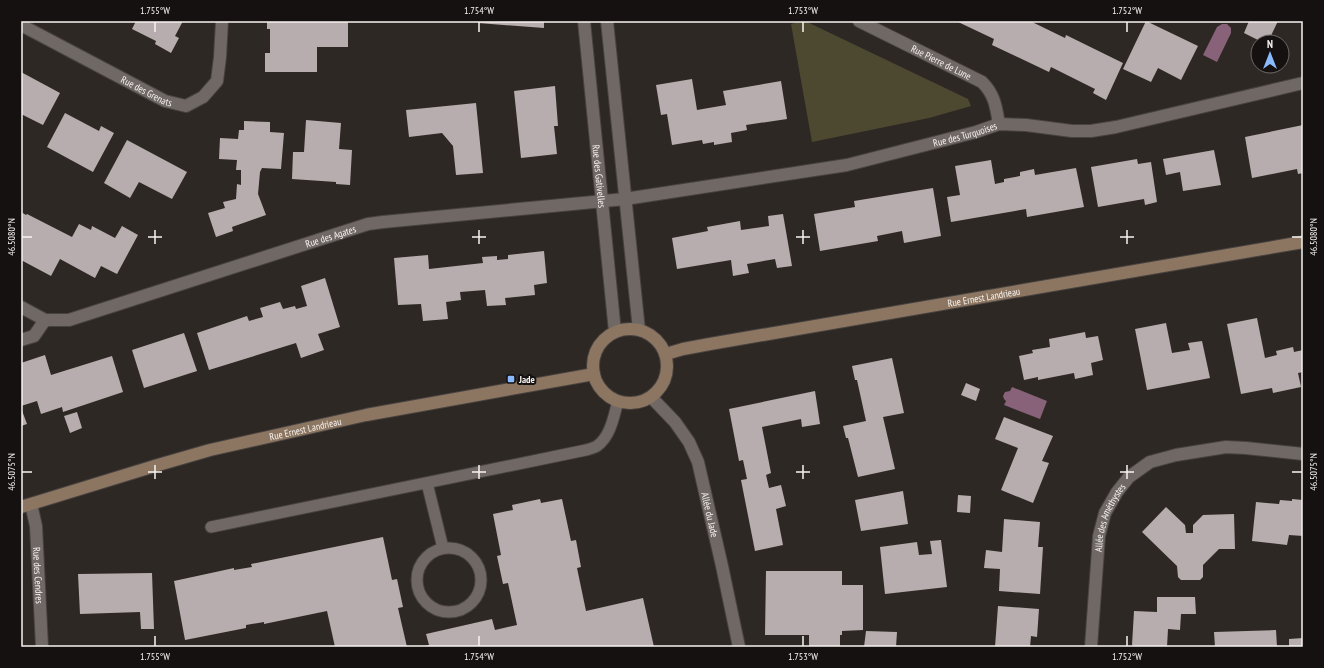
<svg xmlns="http://www.w3.org/2000/svg" width="1324" height="668" viewBox="0 0 1324 668" font-family="'PT Sans Narrow',sans-serif">
<rect width="100%" height="100%" fill="#2e2825"/>
<path fill="#4d4931" d="M801,21H805L968,99L971,106L929,118L812,142L791,24Z"/>
<path fill="#876278" d="M1222,24H1227L1231,28V33L1217,62L1203,55L1217,27Z
M1012,387L1047,401L1040,419L1004,405L1006,401L1004,399L1003,396L1005,392L1010,391Z"/>
<path fill="#b7adae" d="M136,21H183L175,36L179,38L171,53L155,44L156,41L132,29Z
M267,21H348V47H317V72H265V53H270V29H267Z
M479,21H544V28L478,23Z
M956,21H1030L1065,38L1066,35L1123,63L1106,100L1093,93L1095,89L1051,67L1049,72L992,45L994,39Z
M1146,21L1198,46L1181,80L1158,68L1151,82L1123,69Z
M1249,21H1278L1268,42H1262L1244,33Z
M21,72L60,93L43,125L21,114Z
M692,79L697,110L726,105L723,91L781,81L787,119L746,125L747,130L731,133L732,142L714,145V142L703,144L702,140L672,145L667,114L661,115L656,85Z
M555,86L558,126H554L557,154L521,158L514,91Z
M476,103L483,173L456,175L453,146L442,133L409,137L406,110Z
M65,113L99,131L101,126L114,133L93,172L47,147Z
M306,120L341,123L339,149L352,150L350,185L336,184V182L292,179L293,152H304Z
M244,121L270,122V132L284,133L281,169L262,168L260,172L258,194L266,215L232,227L233,231L216,237L208,213L225,208L223,202L236,199L237,184L241,185V170H236L237,160L219,159L220,138L238,139L239,130H244Z
M1303,125V173L1298,174L1297,169L1252,178L1245,137Z
M127,140L187,172L172,199L139,182L130,198L104,183Z
M1214,150L1221,185L1183,191L1180,172L1166,175L1163,159Z
M1137,159L1138,164L1151,162L1157,202L1145,205L1144,199L1098,207L1091,167Z
M991,160L995,184L1004,182V179L1020,176V172L1034,169L1035,175L1076,168L1084,207L1027,217L1026,209L951,222L947,197L960,195L955,166Z
M933,188L941,236L904,243L902,231L877,236L878,241L820,251L814,214L855,207L854,201Z
M21,212L26,215L27,214L72,237L79,224L91,230L92,226L115,238L122,226L138,235L117,274L101,266L95,278L60,259L51,276L21,260Z
M783,214L792,266L777,268L775,259L747,264L749,273L733,276L731,260L677,269L672,238L708,231L707,227L740,221L741,230L769,226L768,216Z
M544,251L547,283L534,285L535,295L505,298L506,305L487,306L485,290L460,292L461,300L446,302L448,319L423,321L421,304L398,305L394,258L428,255L429,269L483,263L482,257L497,256V260L508,259V255Z
M325,278L340,327L318,334L324,350L301,358L296,343L209,370L197,333L247,316L249,321L263,317L260,308L280,302L283,309L295,306L296,309L307,306L301,286Z
M1257,318L1265,358L1277,355L1276,351L1293,347L1294,352L1303,350V372L1298,373L1301,387L1273,393L1272,388L1241,394L1227,324Z
M1166,323L1172,353L1190,350L1188,343L1202,341L1210,378L1147,390L1135,329Z
M1085,332L1086,338L1098,336L1103,360L1091,363L1093,375L1075,379L1074,373L1038,380V377L1024,380L1019,356L1033,353L1032,350L1050,347L1049,339Z
M184,333L197,371L144,388L132,350Z
M45,355L51,375L112,356L123,392L63,412L62,407L41,414L37,401L21,406V363Z
M892,358L904,413L883,417L895,469L858,477L848,438H846L843,426L866,421L857,380H855L852,366Z
M966,383L980,389L976,401L961,395Z
M815,391L820,424L802,427L801,419L762,427L771,473L766,475L769,488L781,485L786,506L776,509L783,545L755,551L741,480L747,479L743,460L739,461L729,409Z
M21,408L27,424L21,426Z
M77,412L82,428L70,433L64,416Z
M1004,417L1053,436L1042,461L1049,463L1033,503L1001,490L1018,448L995,439Z
M903,491L908,524L861,531L855,500Z
M958,495L971,496L970,513L957,512Z
M540,499L541,503L562,499L571,541L576,540L581,567L577,568L586,611L643,598L654,647H421L429,645L426,634L492,619L495,630L517,625L508,583L503,584L497,556L501,555L493,514L513,510L512,505Z
M1292,499L1303,500V536L1289,535L1287,545L1252,541L1256,502L1279,504L1280,500L1292,501Z
M1166,507L1185,525L1186,533H1193V525L1203,515L1234,514L1235,549H1219L1203,565V577L1200,580H1181L1178,577L1177,566L1142,532Z
M1004,519L1040,522L1038,547H1043L1040,594L999,591L1000,569L984,568L986,550L1002,552Z
M383,537L392,580L397,579L403,607L398,608L407,647H335L327,611L264,624V622L246,625V628L185,640L174,581L234,568V570L252,567L251,564Z
M941,540L947,587L885,594L880,547L917,542L919,555L932,554L930,541Z
M766,571H842V585H863V630L842,631V635H840V647H809V635H765Z
M152,573L154,629H141L140,612L80,614L78,574Z
M1157,597H1195L1196,614H1181L1180,630L1168,629L1167,647H1134V646L1132,645L1134,611L1157,612Z
M998,606L1039,609L1037,637L1031,636L1030,647H995Z
M1276,630L1277,647H1215L1214,632Z
M866,631L897,632L896,647H864Z
M1303,638V647H1289V639Z"/>
<g fill="none" stroke-linecap="round" stroke-linejoin="round">
<g stroke="#484340" stroke-width="13">
<path id="lane" d="M427,483L443,548
M211,527L586,450C589,449 594,448 597,446C611,436 614,415 618,401
M417 580a32 32 0 1 1 64 0a32 32 0 1 1-64 0Z"/>
</g>
<g stroke="#484340" stroke-width="14">
<g id="street">
<path id="s1" d="M584,21L615,332"/>
<path d="M607,21L639,330"/>
<path id="s2" d="M859,21L982,82C995,95 996,107 999,124"/>
<path id="s3" d="M21,25L165,101L186,106L203,97L217,81L220,57L222,21"/>
<path id="s4" d="M21,307L45,320H69L368,224L383,222L625,199L847,165L976,132L999,124L1026,125L1072,131H1091L1116,127L1303,83"/>
<path d="M21,340L34,336L45,320"/>
<path id="s5" d="M651,397L675,422L689,442L698,462L722,566L739,647"/>
<path id="s6" d="M31,504L36,526L42,647"/>
<path id="s7" d="M1091,647L1099,536L1105,513L1117,492L1129,477L1150,462L1176,455L1226,447L1246,448L1303,454"/>
</g>
</g>
<g stroke="#484340" stroke-width="14">
<g id="secondary">
<circle cx="630" cy="366" r="37"/>
<path id="s8" d="M666,354L683,349L710,344L1303,242"/>
<path id="s9" d="M21,507L158,465L210,450L366,415L594,374"/>
</g>
</g>
<use href="#lane" stroke="#706865" stroke-width="11"/>
<use href="#street" stroke="#706865" stroke-width="12"/>
<use href="#secondary" stroke="#8c7661" stroke-width="12"/>
</g>
<path fill="none" stroke="#f7f3f1" stroke-width="1.5" d="M155,22V32M479,22V32M803,22V32M1127,22V32M155,230V244M479,230V244M803,230V244M1127,230V244M22,237H32M148,237H162M472,237H486M796,237H810M1120,237H1134M1292,237H1302M155,465V479M479,465V479M803,465V479M1127,465V479M22,472H32M148,472H162M472,472H486M796,472H810M1120,472H1134M1292,472H1302M155,636V646M479,636V646M803,636V646M1127,636V646"/>
<rect fill="#88bafc" stroke="#141110" stroke-width="1.5" x="507" y="375" width="8" height="8" rx="2"/>
<g text-anchor="middle" dominant-baseline="central" stroke-width="4" stroke-linejoin="round" paint-order="stroke">
<g font-size="10" fill="#f7f3f1" stroke="#141110">
<text stroke="none"><textPath href="#s2" startOffset="92">Rue Pierre de Lune</textPath></text>
<text stroke="none"><textPath href="#s3" startOffset="142">Rue des Grenats</textPath></text>
<text stroke="none"><textPath href="#s4" startOffset="970">Rue des Turquoises</textPath></text>
<text stroke="none"><textPath href="#s1" startOffset="156">Rue des Gativelles</textPath></text>
<text stroke="none"><textPath href="#s4" startOffset="326">Rue des Agates</textPath></text>
<text stroke="none"><textPath href="#s8" startOffset="323">Rue Ernest Landrieau</textPath></text>
<text stroke="none"><textPath href="#s9" startOffset="295">Rue Ernest Landrieau</textPath></text>
<text stroke="none"><textPath href="#s5" startOffset="135">Allée du Jade</textPath></text>
<text stroke="none"><textPath href="#s7" startOffset="132">Allée des Améthystes</textPath></text>
<text stroke="none"><textPath href="#s6" startOffset="72">Rue des Cendres</textPath></text>
</g>
<g font-size="10" font-weight="bold" fill="#f7f3f1" stroke="#141110" text-anchor="start">
<text x="519" y="379">Jade</text>
</g>
</g>
<rect width="1324" height="668" fill="none" stroke="#141110" stroke-width="44"/>
<g transform="translate(1270 54)"><circle r="19" fill="#141110" stroke="#6f6b6a"/>
<path d="M0-3L7 15L0 10L-7 15Z" fill="#88bafc"/>
<text y="-6" font-size="11" font-weight="bold" text-anchor="middle" fill="#f7f3f1">N</text>
</g>
<rect x="22" y="22" width="1280" height="624" fill="none" stroke="#f7f3f1" stroke-width="1.5"/>
<g font-size="10" text-anchor="middle" fill="#f7f3f1">
<text x="155" y="14">1.755°W</text>
<text x="479" y="14">1.754°W</text>
<text x="803" y="14">1.753°W</text>
<text x="1127" y="14">1.752°W</text>
<text transform="translate(11 237) rotate(-90)" y="4">46.5080°N</text>
<text transform="translate(1313 237) rotate(-90)" y="4">46.5080°N</text>
<text transform="translate(11 472) rotate(-90)" y="4">46.5075°N</text>
<text transform="translate(1313 472) rotate(-90)" y="4">46.5075°N</text>
<text x="155" y="660">1.755°W</text>
<text x="479" y="660">1.754°W</text>
<text x="803" y="660">1.753°W</text>
<text x="1127" y="660">1.752°W</text>
</g>
</svg>
